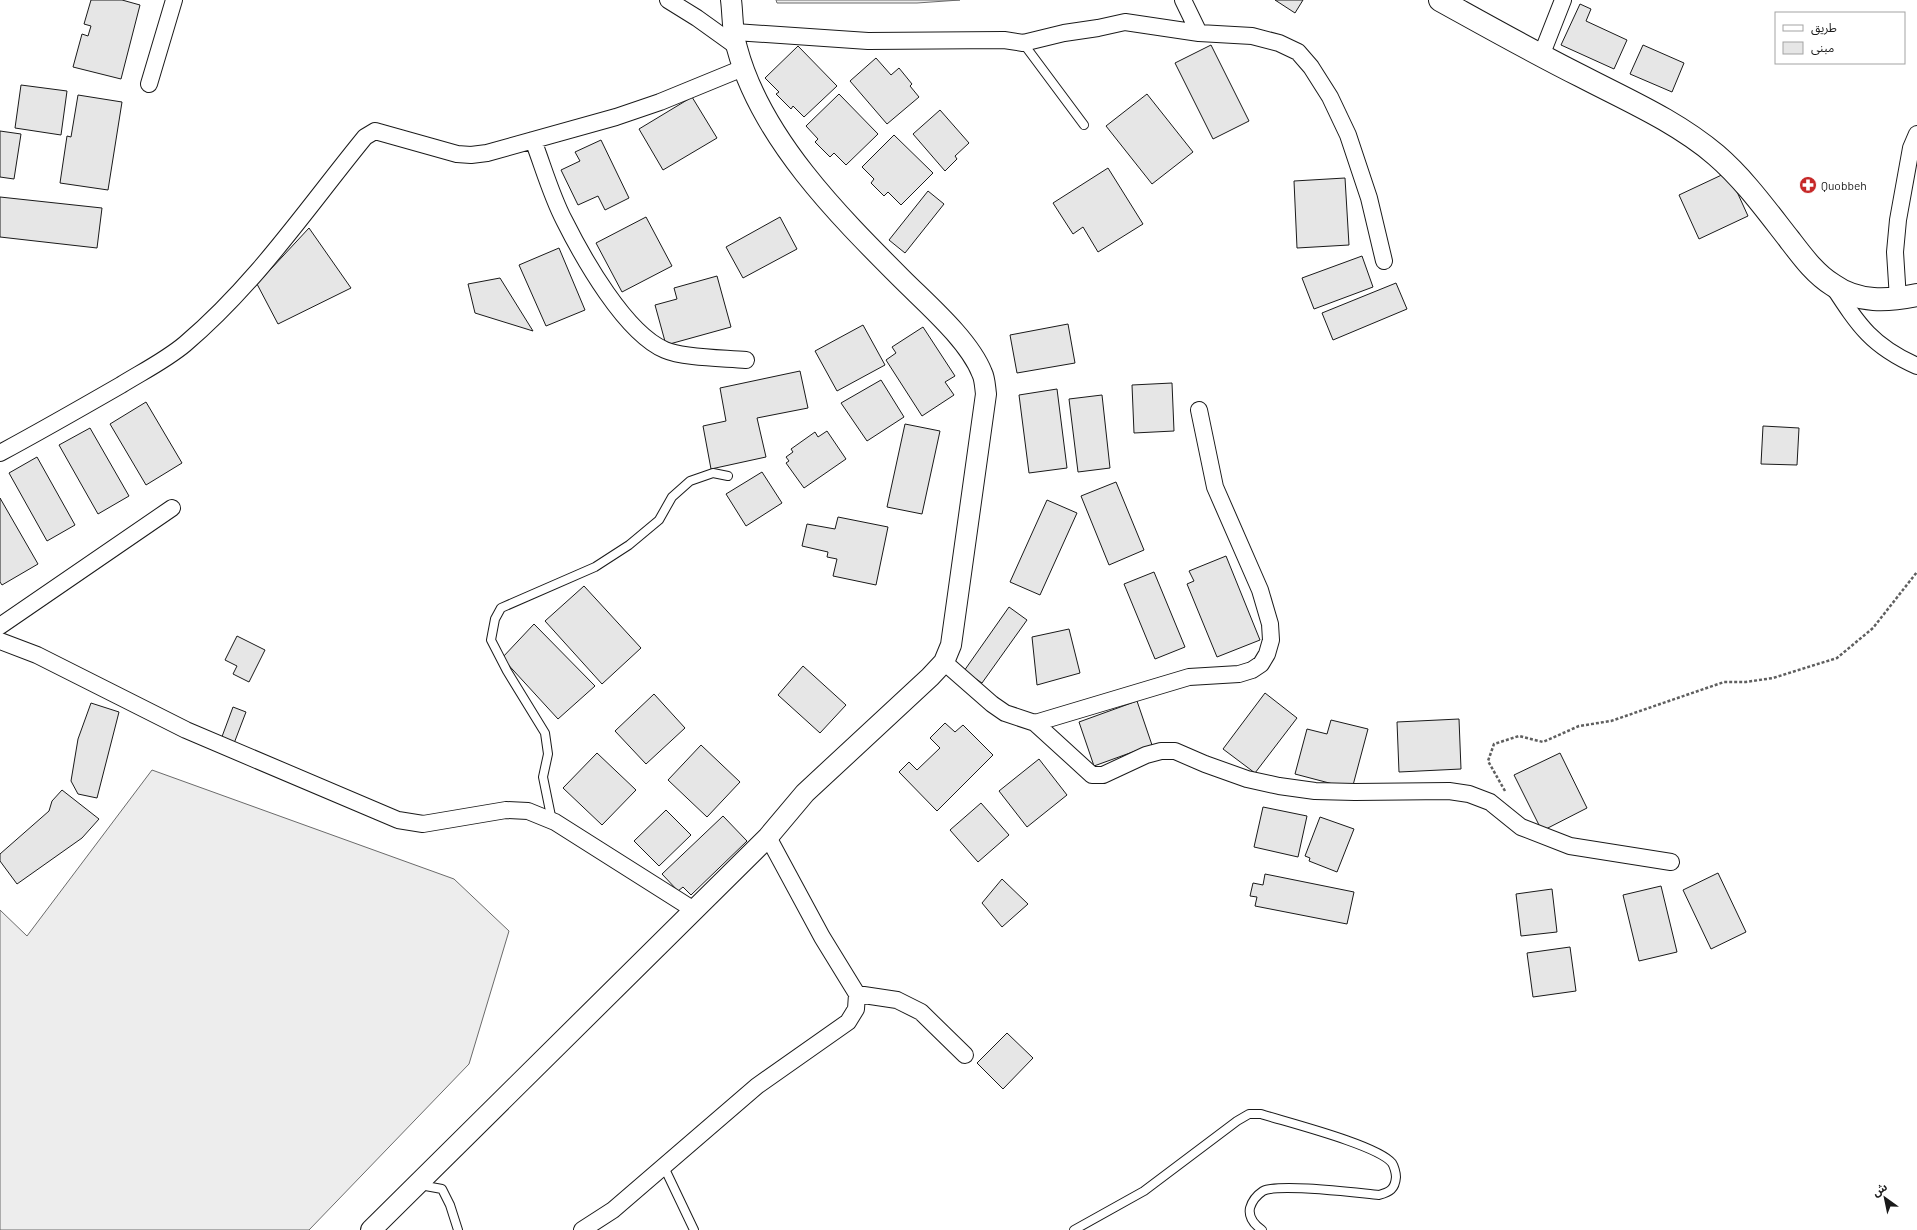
<svg xmlns="http://www.w3.org/2000/svg" width="1917" height="1230" viewBox="0 0 1917 1230" font-family="Barlow,'Noto Sans Arabic',sans-serif">
<rect width="100%" height="100%" fill="#fff"/>
<path fill="#ededed" stroke="#6a6a6a" d="M776,0H960L917,3H777Z
M152,770L454,879L509,931L469,1064L309,1230H0V910L27,936Z"/>
<path fill="#e6e6e6" stroke="#1a1a1a" d="M91,0H122L140,5L121,79L73,67L82,34L88,36L91,26L84,24Z
M1275,0H1303L1295,13Z
M1580,4L1591,9L1586,21L1627,40L1614,69L1561,45Z
M1211,45L1249,121L1213,139L1175,63Z
M1643,45L1684,63L1672,92L1630,74Z
M798,46L837,86L804,117L793,106L791,109L776,94L779,92L765,78Z
M876,58L891,75L899,68L912,84L910,86L919,97L887,124L850,81Z
M21,85L67,91L61,135L15,128Z
M839,94L878,134L846,165L834,153L830,157L815,142L818,139L806,126Z
M1147,94L1193,152L1152,184L1106,126Z
M78,95L122,102L108,190L60,183L67,136L71,137Z
M692,97L717,138L663,170L639,129Z
M940,110L969,143L955,156L957,159L945,171L913,134Z
M0,131L21,134L14,179L0,177Z
M894,135L933,173L901,205L888,192L884,196L871,183L874,179L862,167Z
M601,140L629,198L605,210L598,196L578,205L561,170L580,161L575,152Z
M1108,168L1143,224L1098,252L1083,227L1073,234L1053,203Z
M1728,172L1748,216L1699,239L1679,195Z
M1345,178L1349,245L1297,248L1294,181Z
M928,191L944,204L905,253L889,240Z
M0,197L102,208L97,248L0,237Z
M646,217L672,266L622,292L596,243Z
M780,217L797,249L743,278L726,247Z
M309,228L351,288L278,324L257,284Z
M559,248L585,310L546,326L519,265Z
M1362,256L1373,287L1314,309L1302,278Z
M717,276L731,327L666,345L655,305L677,299L674,288Z
M500,278L533,331L475,313L468,284Z
M1396,283L1407,309L1333,340L1322,313Z
M1068,324L1075,363L1017,373L1010,335Z
M863,325L885,365L837,391L815,351Z
M923,327L955,376L945,382L954,395L922,416L886,360L896,353L892,347Z
M800,371L808,408L757,418L766,457L711,469L703,426L726,421L720,388Z
M881,380L904,417L867,441L841,403Z
M1172,383L1174,431L1134,433L1132,385Z
M1057,389L1067,468L1029,473L1019,395Z
M1102,395L1110,468L1078,472L1069,399Z
M146,402L182,463L146,485L110,424Z
M905,424L940,431L922,514L887,507Z
M1763,426L1799,428L1797,465L1761,464Z
M90,428L129,496L98,514L59,445Z
M827,431L846,459L804,488L786,463L789,461L786,457L793,452L791,449L815,432L818,437Z
M37,457L75,525L47,541L9,473Z
M762,472L782,503L746,526L726,494Z
M1116,482L1144,550L1109,565L1081,496Z
M0,498L38,564L2,585L0,582Z
M1047,500L1077,513L1040,595L1010,582Z
M838,517L888,527L876,585L833,576L837,559L827,557L828,552L802,546L807,524L835,529Z
M1226,556L1260,640L1217,657L1187,584L1194,581L1189,571Z
M1154,572L1185,647L1155,659L1124,584Z
M584,586L641,648L602,684L545,621Z
M1009,607L1027,620L982,683L964,671Z
M534,624L595,686L558,719L502,658Z
M1069,629L1080,673L1037,685L1032,637Z
M237,636L265,650L249,682L233,674L237,666L225,660Z
M803,666L846,705L820,733L778,695Z
M1265,693L1297,718L1255,773L1223,749Z
M654,694L685,728L646,764L615,731Z
M1137,701L1152,745L1094,766L1079,722Z
M91,703L119,712L97,798L78,794L71,781L78,739Z
M233,707L246,712L233,746L220,742Z
M1459,719L1461,769L1399,772L1397,722Z
M1331,720L1368,729L1352,789L1295,774L1307,729L1327,734Z
M945,723L955,732L963,725L993,755L937,811L899,772L909,762L917,770L940,748L930,738Z
M701,745L740,782L707,817L668,780Z
M597,753L636,790L602,825L563,788Z
M1560,753L1587,808L1542,831L1514,775Z
M1039,759L1067,795L1027,827L999,791Z
M62,790L99,819L82,838L17,884L0,861V854L49,811L52,801Z
M981,803L1009,835L978,862L950,830Z
M1263,807L1307,816L1298,857L1254,847Z
M666,810L691,835L659,866L634,841Z
M723,816L747,841L691,895L683,887L678,891L662,874Z
M1320,817L1354,829L1337,872L1309,861L1310,858L1305,856Z
M1718,873L1746,932L1711,949L1683,890Z
M1265,874L1354,892L1347,924L1255,906L1257,897L1250,896L1253,883L1263,885Z
M1002,879L1028,904L1002,927L982,903Z
M1661,886L1677,952L1639,961L1623,895Z
M1552,889L1557,932L1521,936L1516,894Z
M1570,947L1576,991L1533,997L1527,953Z
M1007,1033L1033,1058L1003,1089L977,1063Z"/>
<g fill="none" stroke-linecap="round" stroke-linejoin="round">
<g stroke="#1a1a1a" stroke-width="10">
<path id="service" d="M1023,43L1084,125
M552,821L543,777L548,754L545,733L507,671L491,640L495,619L501,608L595,567L629,545L659,520L672,497L690,481L713,473L728,476
M664,1167L694,1230
M420,1185L442,1189L450,1205L458,1230
M1074,1230L1144,1191L1237,1121L1249,1114H1261C1286,1122 1378,1145 1392,1163C1394,1166 1396,1173 1396,1177C1395,1189 1390,1192 1379,1195C1357,1193 1280,1183 1263,1191C1257,1195 1252,1201 1250,1208C1248,1218 1255,1225 1262,1230"/>
</g>
<g stroke="#1a1a1a" stroke-width="18">
<path id="minor" d="M668,0L697,18L736,46
M1183,0L1199,33
M735,32L868,41L1004,40L1023,43L1064,33L1098,28L1125,22L1199,33L1252,36L1279,43L1298,52L1311,67L1330,97L1348,135L1369,198L1384,261
M1541,56L1563,0
M149,84L174,0
M533,140C543,166 551,195 564,220C583,258 625,333 665,350C683,358 724,358 746,360
M1833,286C1859,326 1872,346 1917,366
M1898,299L1895,252L1898,220L1911,148L1917,134
M0,453C41,431 81,408 121,385C142,372 166,360 185,344C256,284 307,208 365,137L375,131L457,154L471,155L487,153L616,117L660,102L743,68
M0,626L172,508
M0,641L37,655L186,730L398,820L423,824L506,810L528,811L555,822L694,910
M944,662L992,704L1005,713L1035,723L1092,775H1103L1146,755L1161,751H1175L1205,764L1247,779L1279,786L1315,791L1355,792L1449,791L1469,794L1490,802L1521,827L1570,846L1671,862
M1035,723L1189,677L1239,674L1252,670L1261,664L1267,654L1271,640L1270,624L1260,590L1215,487L1199,410
M857,994L897,1000L921,1012L965,1055
M582,1230L613,1210L757,1086L848,1022L856,1009L857,994L822,937L768,837"/>
</g>
<g stroke="#1a1a1a" stroke-width="22">
<path id="tertiary" d="M371,1230L768,837L805,793L930,677L944,662L951,645L986,394C985,387 985,379 982,373C969,340 927,304 902,279C838,215 761,138 737,48C732,33 733,15 731,0"/>
</g>
<g stroke="#1a1a1a" stroke-width="24">
<path id="primary" d="M1440,0C1487,26 1533,52 1581,76C1627,100 1676,121 1716,155C1744,179 1767,211 1789,239C1802,256 1815,274 1833,285C1858,303 1888,301 1917,295"/>
</g>
<path stroke="#5f5f5f" stroke-width="2.5" stroke-dasharray="3 2" stroke-linecap="butt" d="M1505,791L1488,761L1494,744L1519,736L1543,742L1579,726L1611,721L1724,682H1746L1773,678L1837,658L1873,628L1917,572"/>
<use href="#service" stroke="#fff" stroke-width="8"/>
<use href="#minor" stroke="#fff" stroke-width="16"/>
<use href="#tertiary" stroke="#fff" stroke-width="20"/>
<use href="#primary" stroke="#fff" stroke-width="22"/>
</g>
<defs>
<g id="pharmacy-disc" transform="scale(0.9)"><circle r="9.5" fill="#c62828" stroke="#fff"/><path d="M-2-6h4v4h4v4h-4v4h-4v-4h-4v-4h4Z" fill="#fff"/></g>
</defs>
<g fill-rule="evenodd">
<use href="#pharmacy-disc" x="1808" y="185"/>
</g>
<g text-anchor="middle" dominant-baseline="central" stroke-width="3" stroke-linejoin="round" paint-order="stroke">
<g font-size="12" fill="#1a1a1a" stroke="#fff" text-anchor="start">
<text x="1821" y="185">Quobbeh</text>
</g>
</g>
<rect x="1775" y="12" width="130" height="52" fill="#ffffff" stroke="#a3a3a3"/>
<rect x="1783" y="25" width="20" height="6" fill="#ffffff" stroke="#a3a3a3"/>
<text x="1811" y="32" font-size="12" fill="#1a1a1a">طريق</text>
<rect x="1783" y="42" width="20" height="12" fill="#e6e6e6" stroke="#a3a3a3"/>
<text x="1811" y="52" font-size="12" fill="#1a1a1a">مبنى</text>
<g transform="translate(1885 1198) rotate(327)" stroke="#ffffff" stroke-width="3" paint-order="stroke">
<path d="M0-3L7 15L0 10L-7 15Z" fill="#1a1a1a"/>
<text y="-6" font-size="11" font-weight="bold" text-anchor="middle" fill="#1a1a1a">ش</text>
</g>
</svg>
